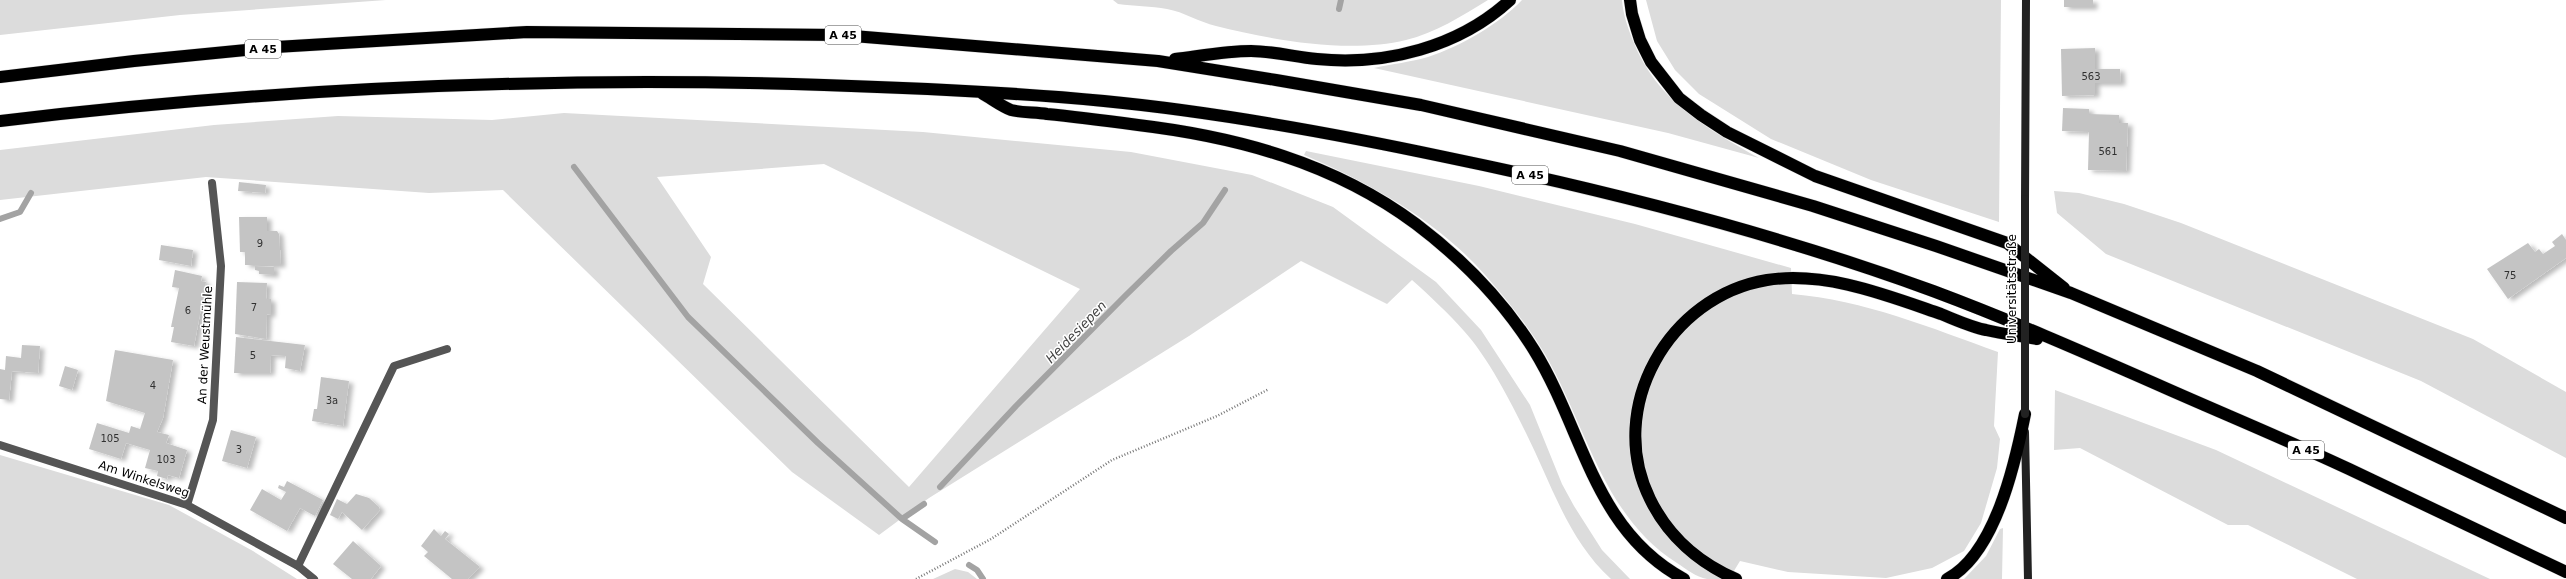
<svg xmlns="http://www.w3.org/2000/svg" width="2566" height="579" viewBox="0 0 2566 579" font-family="'DejaVu Sans',sans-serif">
<defs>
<filter id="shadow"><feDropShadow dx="4.5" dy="2.5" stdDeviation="2" flood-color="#0004"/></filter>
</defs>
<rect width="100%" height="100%" fill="#fff"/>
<path fill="#dcdcdc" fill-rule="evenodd" d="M0,0H386L180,15L0,35Z
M1113,0H1488C1462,16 1435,33 1406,40C1348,54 1272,40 1216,26C1199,22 1184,12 1167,9C1151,6 1134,6 1118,4Z
M1522,0H1622C1623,14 1628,28 1633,41C1657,101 1706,128 1759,158L1668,133L1374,68C1392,64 1411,62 1428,57C1461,46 1498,25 1522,0Z
M1646,0H2001L1999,222L1871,180L1771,139L1699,94L1675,70L1657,41Z
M564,113L923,132L1131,152L1252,175L1333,207L1436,282L1481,330L1530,405L1562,484L1574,506L1602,550L1630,579H1611C1568,540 1551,483 1526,433C1511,402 1487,356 1464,331C1449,314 1430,296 1412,280L1387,304L1301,261L1189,336L929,498L879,535L792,472L503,190L429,193L206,177L0,200V150L214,125L338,116L492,120ZM824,164L1080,289L909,487L703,284L711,257L657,177Z
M1306,151L1479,186L1635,224L1791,268L1792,294C1864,300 1931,328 1998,352L1994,426L2000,439L1997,468L1981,523L1964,551L1932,568L1886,578L1788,572L1740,561L1729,579C1722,579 1714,579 1707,579C1696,577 1686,569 1677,563C1603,516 1587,428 1546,356C1530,328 1507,300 1486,276C1438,221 1370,183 1304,155Z
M2054,191L2079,193L2124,204L2181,223L2473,339L2566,392V458L2421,381L2106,254L2057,213Z
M2055,390L2216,450L2490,579H2357L2248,525H2228L2080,448L2054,450Z
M0,455L169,505L253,551L297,579H0Z
M2003,528L2002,579H1964L1986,556L2000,529Z
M955,569L968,572L977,579H933Z"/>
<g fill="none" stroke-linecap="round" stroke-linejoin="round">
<path stroke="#a3a3a3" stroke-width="6" d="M1339,9L1341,0
M574,167L688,317L818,443L902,519L935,542
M0,219L20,212L31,193
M940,487L1016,406L1125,296L1171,251L1203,223L1225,190
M902,519L924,504
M969,565L977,570L983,579"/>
</g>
<path fill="#c4c4c4" filter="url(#shadow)" d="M2064,0H2093V7H2064Z
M2095,48V69H2120L2121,83H2095V95L2062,96L2061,49Z
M2063,108L2089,109V114L2119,115V123H2128L2126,171L2088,170L2089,132L2062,131Z
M239,182L266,185L265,193L238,191Z
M239,217H267V231H277L279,234L281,265H245V252H240Z
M2562,234L2566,240V258L2508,299L2487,269L2528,243L2535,252L2539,249L2543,254L2555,246L2552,242Z
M161,245L193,250L191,266L159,260Z
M255,266L274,267V275L259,274V271L255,270Z
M175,270L202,276L201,281L206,282L194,346L171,342L174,327H171L179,288L172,287Z
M237,282L267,283L266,299H271V315L267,314L266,339L235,334Z
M236,337L305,345L300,371L285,368L286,356L271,355L270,373H234Z
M22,345L40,346L38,373L12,371L9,400L0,399V369L5,370L6,356L21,358Z
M115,350L173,360L163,418L157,432L169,435L166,443L187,450L179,478L168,475L167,479L157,476L158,471L145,468L150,450L126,443L121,459L89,449L97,423L129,433L131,426L140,429L145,413L106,401Z
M65,366L78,370L72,390L59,386Z
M321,377L349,381L343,426L312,421L314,409H317Z
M231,430L256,437L247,468L222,461Z
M287,481L323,500L315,516L300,508L287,531L250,510L262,489L281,500L286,492L278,488L279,485L284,487Z
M356,494L369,498L379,507L380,510L362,530L342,512L338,519L330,515L337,499L347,504Z
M434,529L441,536L445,531L449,534L445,539L480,567L468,579H452L424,556L428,552L421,546Z
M353,541L381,566L371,579H352L333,564Z"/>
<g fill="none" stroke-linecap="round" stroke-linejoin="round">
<g stroke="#dbdbdb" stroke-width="13">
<path id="highway" d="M1630,0L1632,14L1640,40L1651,62L1679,98L1701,115L1727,132L1815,176L2007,243L2064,288
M1175,59C1200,56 1226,51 1251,51C1273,51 1295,57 1317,59C1385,66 1459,47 1510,0
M0,77L134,61L276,47L527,32L841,35L1158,61L1276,80L1421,105L1620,151L1813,206L1936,246L2071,293L2257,371L2566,518
M983,94C992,99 1001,106 1011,110C1022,113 1036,112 1047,114C1078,117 1108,121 1138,125C1238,137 1334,163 1416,224C1461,258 1504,302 1534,350C1584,431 1593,530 1684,579
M0,121C274,88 549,76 824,85C917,88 1011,92 1104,101C1218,112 1332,133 1445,157C1610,191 1775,233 1933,291C2008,319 2081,351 2154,383C2219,412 2285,439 2349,469C2422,503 2494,538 2566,572
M1736,579C1699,563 1668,536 1650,499C1605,408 1669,296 1767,280C1826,271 1886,295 1941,314C1956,320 1971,327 1986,330C2003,334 2021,336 2037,339
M1947,579C1995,554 2015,464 2025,414"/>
</g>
<path stroke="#777" stroke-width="2.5" stroke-dasharray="1 2" stroke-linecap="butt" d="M916,579L991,539L1112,460L1217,416L1269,389"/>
<path stroke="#555" stroke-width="8" d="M298,566L394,366L447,349"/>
<path stroke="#555" stroke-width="8" d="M0,445L187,505L298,566L314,579
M187,505L213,420L221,266L212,183"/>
<path stroke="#222" stroke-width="8" d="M2025,199L2026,0
M2025,432L2028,579"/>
<use href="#highway" stroke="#000" stroke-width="12"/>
<path stroke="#222" stroke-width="8" d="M2025,199V414"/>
</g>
<g text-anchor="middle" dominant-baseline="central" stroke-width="3" stroke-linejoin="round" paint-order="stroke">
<g font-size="10" fill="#313131">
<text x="2091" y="76">563</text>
<text x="2108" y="151">561</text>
<text x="260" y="243">9</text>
<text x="2510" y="275">75</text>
<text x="254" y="307">7</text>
<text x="188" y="310">6</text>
<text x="253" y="355">5</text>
<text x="153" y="385">4</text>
<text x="332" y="400">3a</text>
<text x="110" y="438">105</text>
<text x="239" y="449">3</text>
<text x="166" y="459">103</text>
</g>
<g fill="#fff" stroke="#4c4c4c" stroke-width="1">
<rect x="825" y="26" width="36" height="18" rx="3"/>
<rect x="245" y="40" width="36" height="18" rx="3"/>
<rect x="1512" y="166" width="36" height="18" rx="3"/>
<rect x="2288" y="441" width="36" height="18" rx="3"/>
</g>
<g font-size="11" font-weight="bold" fill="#000">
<text x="843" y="35">A 45</text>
<text x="263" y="49">A 45</text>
<text x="1530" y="175">A 45</text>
<text x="2306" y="450">A 45</text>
</g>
<g font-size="12" fill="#000" stroke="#fff">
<text transform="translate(2012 289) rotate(-90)">Universitätsstraße</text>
<text transform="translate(205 345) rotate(-87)">An der Weustmühle</text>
<text transform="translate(144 479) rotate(18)">Am Winkelsweg</text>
</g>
<g font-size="13" font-style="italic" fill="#444" stroke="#fff">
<text transform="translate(1076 332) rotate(-46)">Heidesiepen</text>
</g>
</g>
</svg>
